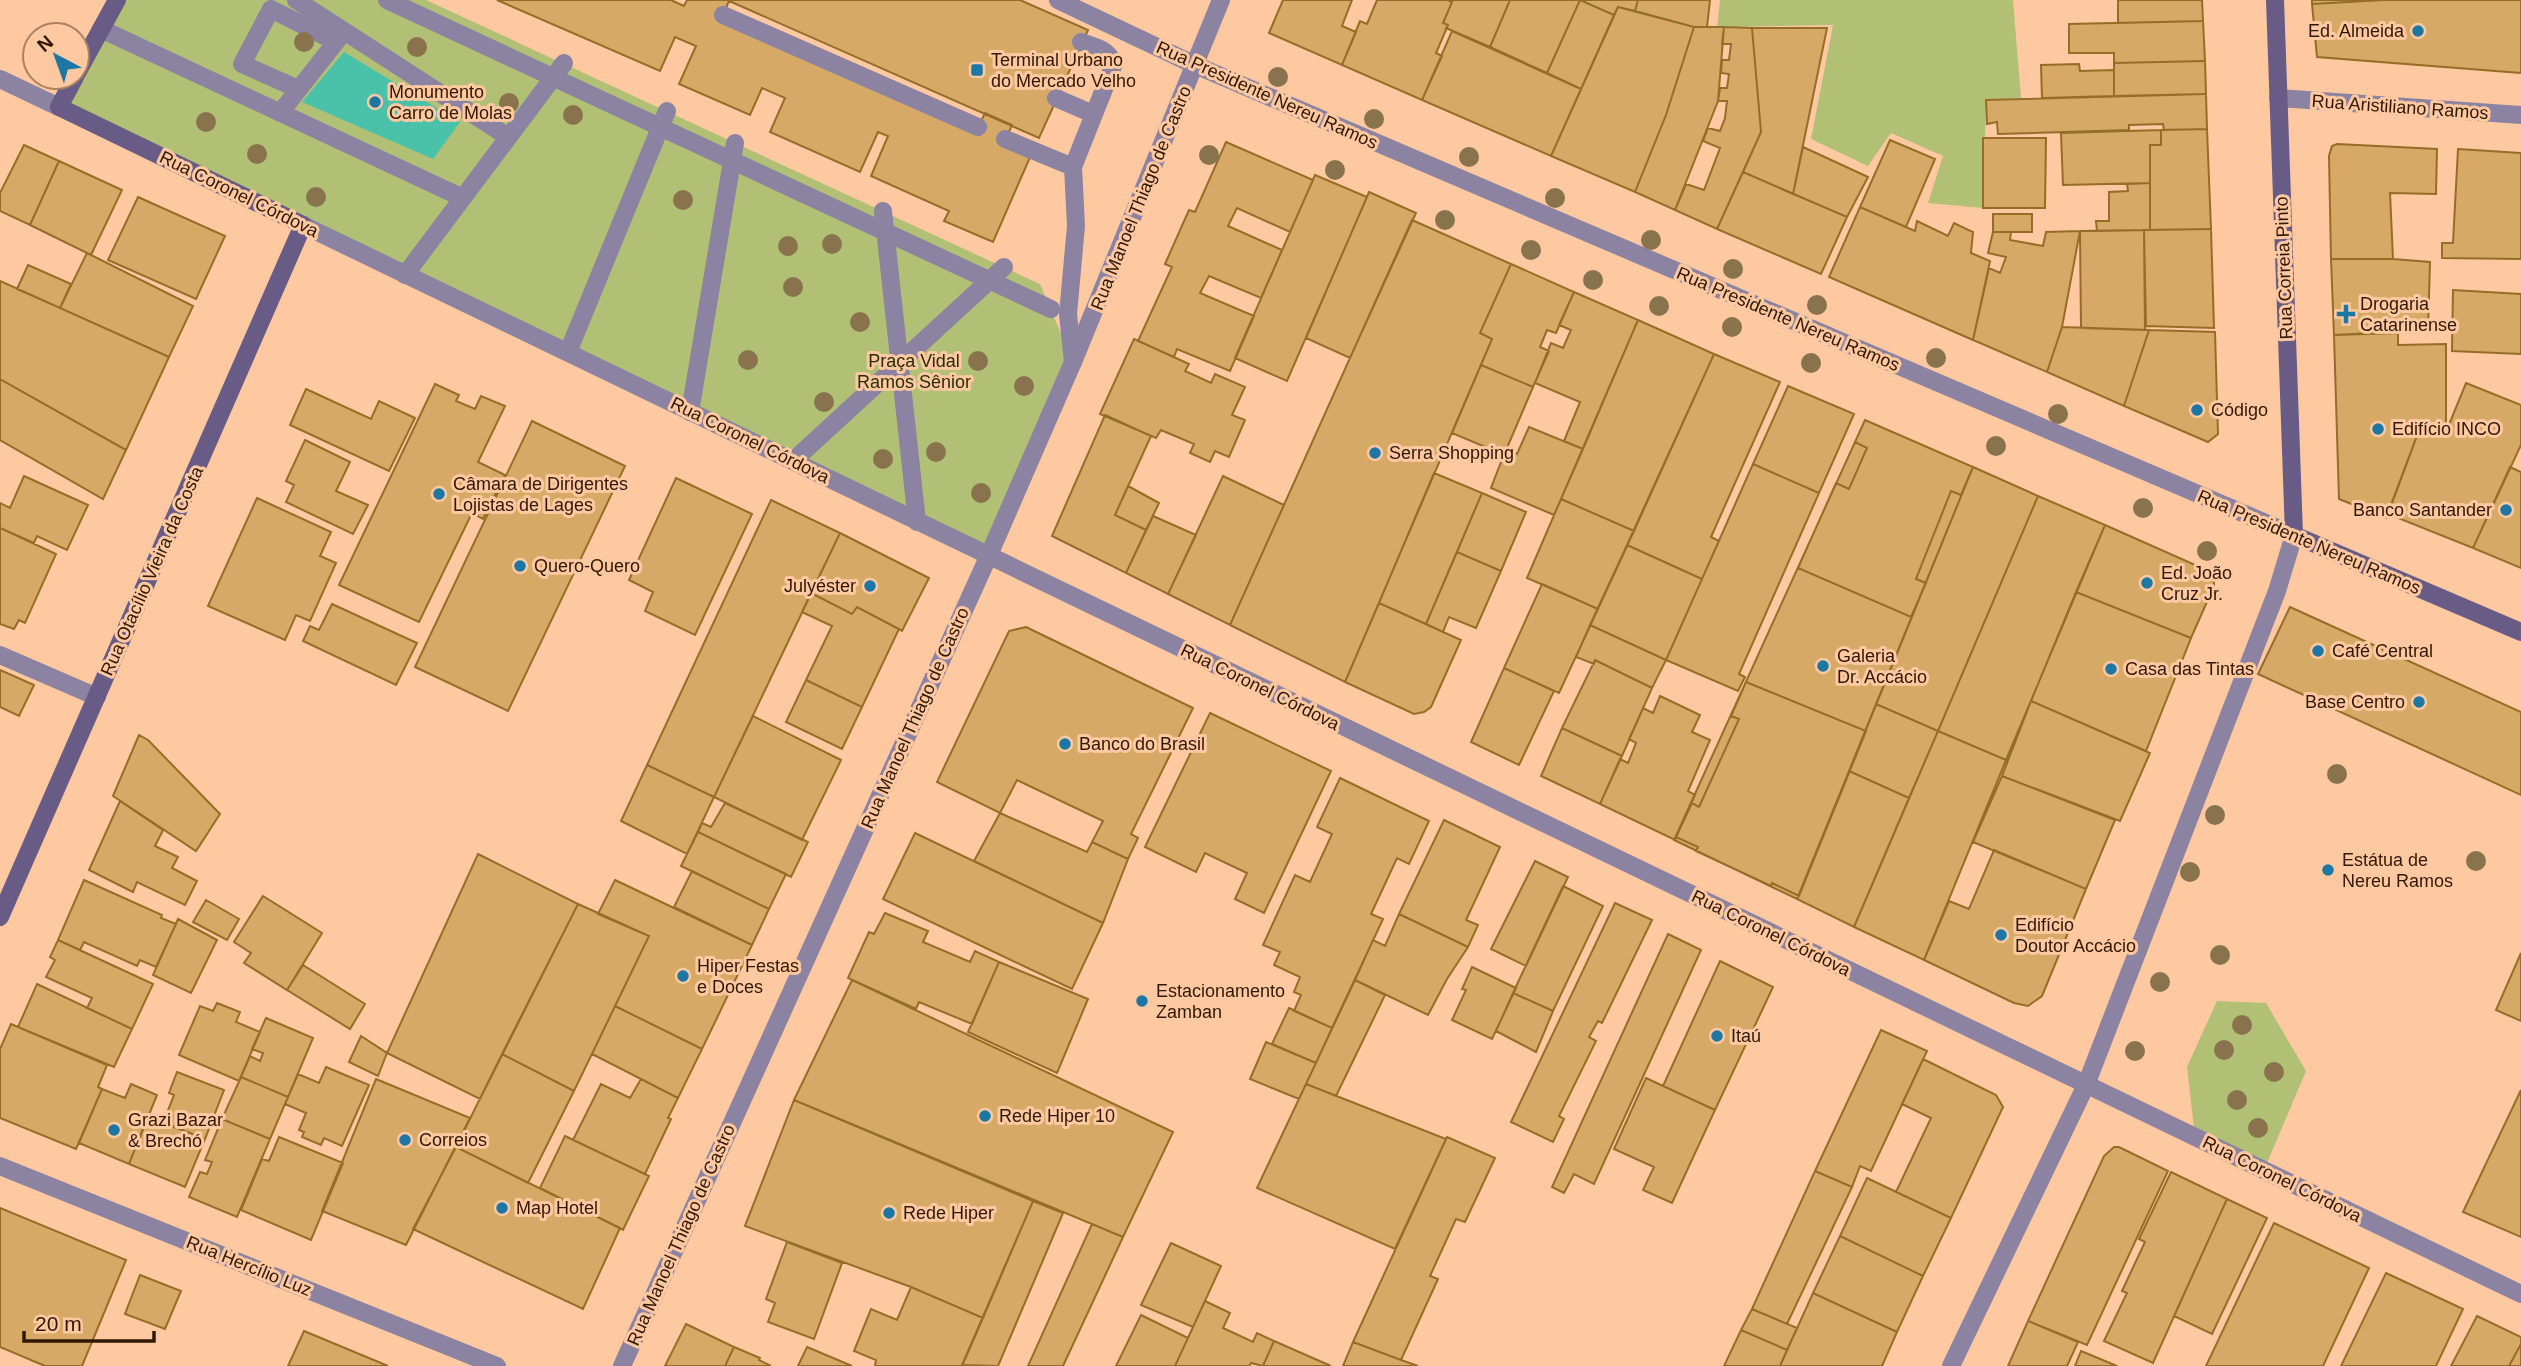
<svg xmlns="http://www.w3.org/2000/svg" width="2521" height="1366" viewBox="0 0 2521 1366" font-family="Helvetica,sans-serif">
<rect width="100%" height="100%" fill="#fec8a1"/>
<path fill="#b2c075" d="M117,0H426L1040,284L1073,362L989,555L59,107Z
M1720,0H2013L2021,98L1986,100L1983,208L1928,203L1943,156L1891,133L1868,166L1811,139L1833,25L1717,27Z
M2217,1001L2266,1003L2306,1071L2264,1170L2195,1137L2187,1067Z"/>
<path fill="#4ac2aa" d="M344,52L460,122L433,159L302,102Z"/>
<path fill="#d6aa66" stroke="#966d27" stroke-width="2" d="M497,0H671L684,6L687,0H727L729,1L723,15L978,127L985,113L1012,125L1004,143L1031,155L993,242L944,221L949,211L871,176L888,136L878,132L860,172L770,132L785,98L762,88L750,115L679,84L696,46L675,37L660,71Z
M727,0H1020L1088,30L1039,138Z
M1283,0H1352L1342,26L1356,32L1342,65L1269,33Z
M1377,0H1447L1452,2L1443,23L1448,25L1436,53L1442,56L1422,100L1342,65L1360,21L1367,24Z
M1447,0H1510L1490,47L1446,28L1448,25L1443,23L1452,2Z
M1510,0H1638L1635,11L1618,7L1614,15L1580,0L1547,73L1490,47Z
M1580,0L1614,15L1581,89L1547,73Z
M1638,0H1710L1707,27H1694L1635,11Z
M2118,0H2202L2203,21L2118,23Z
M2312,0H2384L2312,4Z
M2384,0H2521V73L2317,57L2312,4Z
M1618,7L1694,27L1666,115L1635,192L1551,156Z
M2203,21L2205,61L2114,63V53H2069V24Z
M1694,27H1724L1718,101L1675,210L1635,192L1666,115Z
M1724,27L1752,28L1761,132L1717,229L1675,210L1686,184L1704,190L1720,148L1703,141L1708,128L1720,131L1725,118L1727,101H1718L1720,88H1727L1729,74L1721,73L1722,60H1729L1731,44H1722Z
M1752,28H1827L1793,194L1743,172L1761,132Z
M1452,31L1581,89L1551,156L1422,100Z
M2205,61L2206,94L2114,96V63Z
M2079,64L2080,71L2114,70V96L2042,98L2041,65Z
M2206,94L2207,129L2164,130L2163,124L2129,125V130L1998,134L1997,122L1987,124L1986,100Z
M2207,129L2211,229L2150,230V145H2161V130Z
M2161,130V145H2150V183L2063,185L2061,133Z
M1983,138H2046L2045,208H1983Z
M1890,140L1935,159L1906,227L1860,207Z
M1226,142L1313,180L1290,232L1237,208L1228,226L1282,250L1261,298L1209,276L1200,293L1254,316L1230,371L1177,349L1174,357L1138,341L1172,267L1165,264L1189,210L1195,212Z
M2337,144L2437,149L2436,194L2390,193L2393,259H2331L2329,156L2332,146Z
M24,145L59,161L30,225L0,211V193Z
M1803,147L1868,177L1847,217L1793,194Z
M2458,149L2521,153V259L2442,258V243H2453Z
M59,161L122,190L91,255L30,225Z
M1743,172L1847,217L1821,274L1717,229Z
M1315,175L1367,197L1287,381L1235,358Z
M2150,183V230L2097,231L2096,221H2109V192L2128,191L2127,184Z
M1369,192L1416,213L1350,358L1306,338Z
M138,197L225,236L196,299L108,260Z
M1860,207L1915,231L1917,221L1948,236L1954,223L1973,232L1971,253L1990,261L1973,340L1829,277Z
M1993,214H2032V232H1993Z
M1412,220L1511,264L1480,333L1492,339L1345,682L1230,625Z
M2211,229L2214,328L2146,326L2144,230Z
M2144,230L2145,330L2081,328L2080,231Z
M2080,231L2062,327L2047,372L1973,340L1989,268L2000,273L2006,257L1988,253L1993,232H2011L2010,240L2043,246L2046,232Z
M87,253L193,306L169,357L60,308Z
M2331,259H2393L2430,262L2428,330L2334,335Z
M1511,264L1574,292L1556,333L1547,330L1540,347L1549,351L1533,387L1481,365L1492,339L1480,333Z
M28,265L71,284L60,308L17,289Z
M0,281L169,357L126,450L0,379Z
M2453,290L2521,294V354L2452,351Z
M1574,292L1638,320L1583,449L1564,441L1580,402L1535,383L1551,343L1563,348L1571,330L1559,325Z
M1638,320L1714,354L1634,531L1561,499Z
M2062,327L2149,330L2124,406L2047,372Z
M2149,330L2215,332L2218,434L2208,442L2124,406Z
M2398,333V345L2446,344V432L2421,425L2386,518L2339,499L2334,335Z
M1134,339L1189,364L1185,371L1211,383L1215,374L1245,387L1232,415L1245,420L1229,457L1215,451L1210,462L1190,453L1194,444L1161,430L1156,438L1100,414Z
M1714,354L1780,382L1711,537L1719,541L1702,579L1627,545Z
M1481,365L1533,387L1504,455L1452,433Z
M0,379L126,450L103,499L0,440Z
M2466,383L2521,405V445L2473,548L2388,514L2421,425L2446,432Z
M435,384L459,395L456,401L475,409L481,396L505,406L478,462L505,475L483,519L472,513L419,622L339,585Z
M1788,386L1854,414L1819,493L1753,464Z
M306,389L371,419L379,401L415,418L389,471L290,425Z
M1105,415L1151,436L1115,515L1146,530L1126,573L1052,536Z
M1865,420L1973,467L1961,495L1951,491L1916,579L1926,583L1911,617L1798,568L1836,483L1849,489L1867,448L1855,442Z
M1865,420L1973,467L1797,899L1674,840Z
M532,421L625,466L508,711L415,667Z
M1529,427L1583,449L1554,515L1491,488L1506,449L1517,454Z
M305,440L350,462L336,491L368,505L353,534L286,502L294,485L286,481Z
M1753,464L1819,493L1739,674L1745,677L1738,691L1666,660Z
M1973,467L2038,496L1938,731L1876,704Z
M2510,467L2521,472V568L2473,548Z
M1434,473L1482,493L1426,624L1379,603Z
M24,476L88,505L67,550L37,536L34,543L0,528V503L10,508Z
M1223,476L1284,505L1230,625L1168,594Z
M676,478L752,514L695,635L645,611L653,592L629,580Z
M1128,486L1159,503L1146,530L1115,515Z
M1482,493L1526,512L1501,571L1457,552Z
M2038,496L2105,525L2006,760L1938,731Z
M257,498L331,532L320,556L336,563L310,621L296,615L285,640L208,606Z
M1561,499L1634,531L1598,609L1527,578Z
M771,500L840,533L714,797L647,765Z
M1153,516L1196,535L1168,594L1126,573Z
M2105,525L2211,572L2214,580V586L2191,638L2076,592Z
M0,528L56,554L25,623L19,620L14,629L0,624Z
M840,533L929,578L902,631L857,607L852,614L811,593Z
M1627,545L1702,579L1666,660L1590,625Z
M1457,552L1501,571L1476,628L1449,617L1443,632L1426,624Z
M1542,584L1598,609L1559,693L1504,668Z
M2076,592L2191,638L2146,751L2031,701Z
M811,593L852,614L857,607L899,629L862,707L806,680L832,626L802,612Z
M1379,603L1461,640L1431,707L1424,712L1414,714L1345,682Z
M332,604L417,643L396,685L303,641L310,626L319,630Z
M2290,607L2521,712V795L2258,674Z
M1590,625L1666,660L1652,688L1595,660L1594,664L1576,657Z
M1026,627L1193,708L1131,834L1138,838L1128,859L1092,842L1103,821L1017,780L1000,813L937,782L1009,631Z
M1595,660L1652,688L1622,756L1562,728Z
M1504,668L1554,691L1519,765L1471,742Z
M0,670L34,685L19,716L0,707Z
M806,680L862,707L842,749L786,722Z
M1746,682L1866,731L1799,896L1772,883L1771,886L1696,851L1698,847L1676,837L1692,803L1699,807L1739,719L1731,716Z
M1660,696L1700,715L1692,732L1710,740L1688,791L1695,795L1675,840L1600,804L1620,759L1628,763L1636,743L1629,739L1643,708L1653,713Z
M2031,701L2150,753L2120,821L2002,776Z
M1876,704L1938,731L1909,798L1849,771Z
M1210,713L1331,771L1264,913L1235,899L1247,873L1205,853L1196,872L1145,847Z
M753,716L841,760L802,840L714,797Z
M1562,728L1622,756L1600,804L1541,776Z
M1938,731L2006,760L1924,960L1854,927Z
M139,735L148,740L220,814L196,851L113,796Z
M647,765L714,797L687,854L621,821Z
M1849,771L1909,798L1854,927L1797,899Z
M2002,776L2115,820L2086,889L1973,842Z
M1340,778L1429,821L1409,864L1397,858L1371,914L1383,919L1332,1028L1294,1011L1301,995L1294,992L1300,977L1274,965L1280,952L1263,945L1295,875L1310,882L1332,834L1317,827Z
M120,801L163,830L155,846L178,857L172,868L197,881L185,905L137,882L133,892L89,870Z
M725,803L808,842L791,877L698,832L702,823L711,827Z
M1000,813L1087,852L1092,842L1128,859L1103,923L974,861Z
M1444,820L1500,847L1466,920L1478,925L1468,947L1399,914Z
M698,832L786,874L769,909L681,866Z
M915,833L1103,923L1072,989L883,899Z
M1994,850L2086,889L2042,996L2028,1006L2014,1003L1924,960L1949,901L1969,909Z
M478,854L578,904L480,1099L387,1053Z
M1535,861L1568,877L1526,966L1491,949Z
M692,871L769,909L752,945L674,907Z
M84,880L162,915L161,918L176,924L156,967L140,960L137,966L84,942L80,950L58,940Z
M615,880L752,945L702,1049L615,1006L649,936L598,914Z
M1563,886L1603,906L1553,1011L1513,993Z
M263,896L322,933L287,990L244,963L251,953L234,942Z
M206,900L239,919L227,940L193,922Z
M1615,903L1652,920L1602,1023L1598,1021L1589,1037L1596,1041L1559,1116L1564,1119L1553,1142L1511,1122Z
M578,904L649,936L574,1091L502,1054Z
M885,913L928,931L923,942L970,962L975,951L999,962L972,1024L919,1002L916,1009L848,978L869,932L874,934Z
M1399,914L1468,947L1447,979L1428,1015L1355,980L1373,940L1385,946Z
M178,919L217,940L191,993L153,975Z
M1668,934L1701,950L1594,1184L1574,1174L1564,1193L1552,1187Z
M58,940L153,984L132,1029L87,1008L92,998L46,977L55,960L50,957Z
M2521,953V1021L2496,1010Z
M1720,961L1773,987L1715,1110L1663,1086Z
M999,962L1088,999L1057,1073L968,1032Z
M303,965L365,1004L350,1029L287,990Z
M1472,967L1516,988L1492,1039L1452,1020L1466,990L1462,989Z
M852,980L1173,1132L1123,1237L794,1100Z
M1355,980L1385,995L1336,1096L1306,1084Z
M37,984L132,1029L114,1067L18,1027Z
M1513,993L1553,1011L1536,1052L1496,1031Z
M217,1003L240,1012L236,1022L260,1032L239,1081L179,1055L200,1006L213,1011Z
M615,1006L702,1049L678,1098L592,1054Z
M1289,1008L1332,1028L1316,1063L1272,1044Z
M266,1018L313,1038L288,1097L241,1077L250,1056L260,1061L263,1053L252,1049Z
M11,1024L107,1065L98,1087L102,1089L76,1149L0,1118V1049Z
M1881,1030L1927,1051L1871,1171L1860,1166L1852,1187L1815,1171Z
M361,1036L387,1053L378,1076L349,1062Z
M1266,1042L1316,1063L1299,1099L1250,1079Z
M502,1054L574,1091L528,1183L456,1147Z
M1923,1059L1996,1095L2003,1107L1951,1218L1896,1192L1931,1118L1902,1104Z
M326,1067L369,1085L342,1146L324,1138L321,1145L302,1137L304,1132L299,1130L306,1113L285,1104L298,1074L319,1083Z
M177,1072L224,1090L205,1139L163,1123L174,1095L169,1093Z
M241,1077L288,1097L270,1139L222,1119Z
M1646,1078L1715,1110L1672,1203L1643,1190L1654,1167L1614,1149Z
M376,1079L470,1118L406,1245L322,1211Z
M641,1079L678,1098L668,1118L671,1119L645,1174L573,1140L601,1084L630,1098Z
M131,1084L157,1095L129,1164L79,1143L102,1089L125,1098Z
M1306,1084L1446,1139L1395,1249L1257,1188Z
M2521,1090V1237L2463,1212Z
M794,1100L1033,1201L983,1318L911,1287L745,1226Z
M148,1116L205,1139L185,1187L129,1164Z
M222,1119L270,1139L237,1217L189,1197L200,1172L207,1174L212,1162L205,1160Z
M565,1136L649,1176L623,1230L540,1188Z
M279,1137L343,1163L311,1240L241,1210L262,1159L269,1161Z
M1447,1137L1495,1158L1465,1222L1456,1219L1430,1276L1438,1279L1401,1360L1353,1342Z
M456,1147L620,1228L583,1309L413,1229Z
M2114,1147H2119L2168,1171L2087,1345L2028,1321L2104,1156Z
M1815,1171L1852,1187L1787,1324L1752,1309Z
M2171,1172L2227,1199L2153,1363L2104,1341L2127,1293L2122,1291L2145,1242L2139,1239Z
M1867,1178L1951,1218L1923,1276L1840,1236Z
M2227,1199L2267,1218L2212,1334L2174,1316Z
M1033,1201L1063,1213L998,1366L962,1365Z
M0,1208L126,1260L82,1366H45L0,1347Z
M2274,1223L2369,1268L2323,1366H2206Z
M1092,1224L1123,1237L1063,1366H1028Z
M1840,1236L1923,1276L1897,1332L1813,1293Z
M787,1242L842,1263L814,1339L768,1322L775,1303L766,1299Z
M1171,1243L1221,1266L1193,1327L1141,1305Z
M2386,1273L2463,1309L2436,1366H2341Z
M140,1275L181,1291L165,1329L125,1314Z
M911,1287L983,1318L962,1366H875L876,1360L854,1351L871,1309L897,1320Z
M1813,1293L1897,1332L1882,1366H1780Z
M1205,1301L1230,1313L1223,1328L1253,1342L1257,1333L1274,1341L1263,1366L1251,1363L1249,1366H1175Z
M1752,1309L1797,1328L1787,1350L1741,1330Z
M1141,1315L1188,1338L1175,1366H1116Z
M2477,1316L2521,1337V1344L2509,1366H2451Z
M2028,1321L2078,1342L2067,1366H2008Z
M686,1324L734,1347L725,1366H665Z
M1741,1330L1787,1350L1780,1366H1724Z
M304,1331L388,1366H288Z
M1274,1341L1331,1366H1263Z
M1353,1342L1401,1360L1418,1366H1343Z
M2521,1344V1366H2509Z
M734,1347L760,1358L759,1360L771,1366H725Z
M807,1347L852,1366H798Z
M2081,1351L2117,1366H2075Z"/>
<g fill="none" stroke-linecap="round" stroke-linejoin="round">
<path stroke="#8b83a1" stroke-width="18" d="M723,15L978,127
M1056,98L1093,114
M1005,139L1073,167
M1073,362L1068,314L1076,226L1073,167L1114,64C1108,49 1096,47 1081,42"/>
<path stroke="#8b83a1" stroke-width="18" d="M296,0L508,137
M387,0L1051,309
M101,29L463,198
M298,89L242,64L271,9L336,42
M280,113L343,33
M883,211L917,522
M405,275L564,63
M568,352L667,111
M690,412L735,143
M793,461L1004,267
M1951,1366L2086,1085L2277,591L2294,535"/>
<path stroke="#8b83a1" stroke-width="18" d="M0,655L97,697"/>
<path stroke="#8b83a1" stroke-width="18" d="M1058,0L1195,65L2294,535
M0,79L59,107
M2278,98L2521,115
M303,225L2521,1294
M0,1166L497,1366
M622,1366L989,555L1073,362L1221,0"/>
<path stroke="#685c86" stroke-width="18" d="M2275,0L2294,535L2521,632
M77,73L117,0
M0,917L303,225L59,107L75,77"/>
</g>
<g fill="#88734d">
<circle cx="304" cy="42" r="10"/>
<circle cx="417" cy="47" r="10"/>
<circle cx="1278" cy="77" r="10"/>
<circle cx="509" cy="103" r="10"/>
<circle cx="573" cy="115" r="10"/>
<circle cx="1374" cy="119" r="10"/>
<circle cx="206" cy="122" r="10"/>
<circle cx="257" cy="154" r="10"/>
<circle cx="1209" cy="155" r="10"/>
<circle cx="1469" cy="157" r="10"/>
<circle cx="1335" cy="170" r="10"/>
<circle cx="316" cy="197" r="10"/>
<circle cx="1555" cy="198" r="10"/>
<circle cx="683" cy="200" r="10"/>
<circle cx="1445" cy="220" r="10"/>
<circle cx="1651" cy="240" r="10"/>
<circle cx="832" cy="244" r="10"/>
<circle cx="788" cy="246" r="10"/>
<circle cx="1531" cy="250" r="10"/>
<circle cx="1733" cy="269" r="10"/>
<circle cx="1593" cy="280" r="10"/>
<circle cx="793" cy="287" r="10"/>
<circle cx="1817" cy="305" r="10"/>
<circle cx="1659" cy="306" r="10"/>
<circle cx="860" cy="322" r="10"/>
<circle cx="1732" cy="327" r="10"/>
<circle cx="1936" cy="358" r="10"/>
<circle cx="748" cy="360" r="10"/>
<circle cx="978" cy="361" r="10"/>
<circle cx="1811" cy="363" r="10"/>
<circle cx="1024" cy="386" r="10"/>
<circle cx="824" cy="402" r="10"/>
<circle cx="2058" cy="414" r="10"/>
<circle cx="1996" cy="446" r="10"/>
<circle cx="936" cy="452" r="10"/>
<circle cx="883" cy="459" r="10"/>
<circle cx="981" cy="493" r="10"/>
<circle cx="2143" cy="508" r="10"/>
<circle cx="2207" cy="551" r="10"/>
<circle cx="2337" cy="774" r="10"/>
<circle cx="2215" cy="815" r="10"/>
<circle cx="2476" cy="861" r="10"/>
<circle cx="2190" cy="872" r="10"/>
<circle cx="2220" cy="955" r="10"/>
<circle cx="2160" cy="982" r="10"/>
<circle cx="2242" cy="1025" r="10"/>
<circle cx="2224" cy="1050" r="10"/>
<circle cx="2135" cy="1051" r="10"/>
<circle cx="2274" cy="1072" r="10"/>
<circle cx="2237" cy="1100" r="10"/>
<circle cx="2258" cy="1128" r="10"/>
</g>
<g fill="#1d77a5" stroke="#fec8a1" stroke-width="2.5">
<circle cx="2418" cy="31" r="7"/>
<rect x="970" y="63" width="14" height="14" rx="3.5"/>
<circle cx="375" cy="102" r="7"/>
<path d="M2342.5 303.5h7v7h7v7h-7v7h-7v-7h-7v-7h7z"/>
<circle cx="2197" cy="410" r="7"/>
<circle cx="2378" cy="429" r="7"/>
<circle cx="1375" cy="453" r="7"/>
<circle cx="439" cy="494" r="7"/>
<circle cx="2506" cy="510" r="7"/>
<circle cx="520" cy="566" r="7"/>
<circle cx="2147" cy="583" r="7"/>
<circle cx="870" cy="586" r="7"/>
<circle cx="2318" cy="651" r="7"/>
<circle cx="1823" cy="666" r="7"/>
<circle cx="2111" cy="669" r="7"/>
<circle cx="2419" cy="702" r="7"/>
<circle cx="1065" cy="744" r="7"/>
<circle cx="2328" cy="870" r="7"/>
<circle cx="2001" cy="935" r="7"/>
<circle cx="683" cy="976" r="7"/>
<circle cx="1142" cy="1001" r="7"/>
<circle cx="1717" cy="1036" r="7"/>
<circle cx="985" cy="1116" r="7"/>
<circle cx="114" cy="1130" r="7"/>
<circle cx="405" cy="1140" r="7"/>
<circle cx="502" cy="1208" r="7"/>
<circle cx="889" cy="1213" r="7"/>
</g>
<g text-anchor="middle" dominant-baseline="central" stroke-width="6" stroke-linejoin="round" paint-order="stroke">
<g font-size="18" fill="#311805" stroke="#fec8a1" text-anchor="start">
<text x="2404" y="31" text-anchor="end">Ed. Almeida</text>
<text x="991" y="60">Terminal Urbano<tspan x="991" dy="21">do Mercado Velho</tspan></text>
<text x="389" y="92">Monumento<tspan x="389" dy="21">Carro de Molas</tspan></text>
<text x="2360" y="304">Drogaria<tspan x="2360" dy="21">Catarinense</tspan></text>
<text x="2211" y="410">Código</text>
<text x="2392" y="429">Edifício INCO</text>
<text x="1389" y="453">Serra Shopping</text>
<text x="453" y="484">Câmara de Dirigentes<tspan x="453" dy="21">Lojistas de Lages</tspan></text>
<text x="2492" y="510" text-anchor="end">Banco Santander</text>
<text x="534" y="566">Quero-Quero</text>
<text x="2161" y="573">Ed. João<tspan x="2161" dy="21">Cruz Jr.</tspan></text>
<text x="856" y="586" text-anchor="end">Julyéster</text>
<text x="2332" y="651">Café Central</text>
<text x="1837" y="656">Galeria<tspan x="1837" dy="21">Dr. Accácio</tspan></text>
<text x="2125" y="669">Casa das Tintas</text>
<text x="2405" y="702" text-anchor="end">Base Centro</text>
<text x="1079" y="744">Banco do Brasil</text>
<text x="2342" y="860">Estátua de<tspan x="2342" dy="21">Nereu Ramos</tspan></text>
<text x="2015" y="925">Edifício<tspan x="2015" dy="21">Doutor Accácio</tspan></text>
<text x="697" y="966">Hiper Festas<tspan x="697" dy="21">e Doces</tspan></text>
<text x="1156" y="991">Estacionamento<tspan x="1156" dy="21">Zamban</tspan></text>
<text x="1731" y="1036">Itaú</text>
<text x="999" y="1116">Rede Hiper 10</text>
<text x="128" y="1120">Grazi Bazar<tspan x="128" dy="21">&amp; Brechó</tspan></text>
<text x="419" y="1140">Correios</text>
<text x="516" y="1208">Map Hotel</text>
<text x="903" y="1213">Rede Hiper</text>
</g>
<g font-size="18" fill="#311805" stroke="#fec8a1">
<text transform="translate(1267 95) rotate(24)">Rua Presidente Nereu Ramos</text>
<text transform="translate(2400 107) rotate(4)">Rua Aristiliano Ramos</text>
<text transform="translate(239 194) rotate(26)">Rua Coronel Córdova</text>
<text transform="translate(1141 198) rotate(-68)">Rua Manoel Thiago de Castro</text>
<text transform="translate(2284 268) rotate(-92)">Rua Correia Pinto</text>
<text transform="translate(1788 319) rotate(23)">Rua Presidente Nereu Ramos</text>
<text transform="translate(750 440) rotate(26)">Rua Coronel Córdova</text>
<text transform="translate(2309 542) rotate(23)">Rua Presidente Nereu Ramos</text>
<text transform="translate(152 571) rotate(-66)">Rua Otacílio Vieira da Costa</text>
<text transform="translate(1260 687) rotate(26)">Rua Coronel Córdova</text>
<text transform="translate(915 718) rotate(-66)">Rua Manoel Thiago de Castro</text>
<text transform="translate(1771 933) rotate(26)">Rua Coronel Córdova</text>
<text transform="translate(2282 1179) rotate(26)">Rua Coronel Córdova</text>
<text transform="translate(681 1235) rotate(-66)">Rua Manoel Thiago de Castro</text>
<text transform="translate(249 1266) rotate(22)">Rua Hercílio Luz</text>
</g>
<g font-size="18" fill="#282e08" stroke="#fec8a1">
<text x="914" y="361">Praça Vidal<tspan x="914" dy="21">Ramos Sênior</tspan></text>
</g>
</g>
<g transform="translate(56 56) rotate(319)"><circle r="33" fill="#fec8a1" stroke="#ac8263" stroke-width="2"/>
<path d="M0-5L12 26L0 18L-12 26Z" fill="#1d77a5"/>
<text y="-10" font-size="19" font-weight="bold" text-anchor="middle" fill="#311805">N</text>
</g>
<path d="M24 1331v10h130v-10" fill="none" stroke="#311805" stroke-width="3.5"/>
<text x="35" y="1331" font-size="21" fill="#311805" stroke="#fec8a1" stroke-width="5" paint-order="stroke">20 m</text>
</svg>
